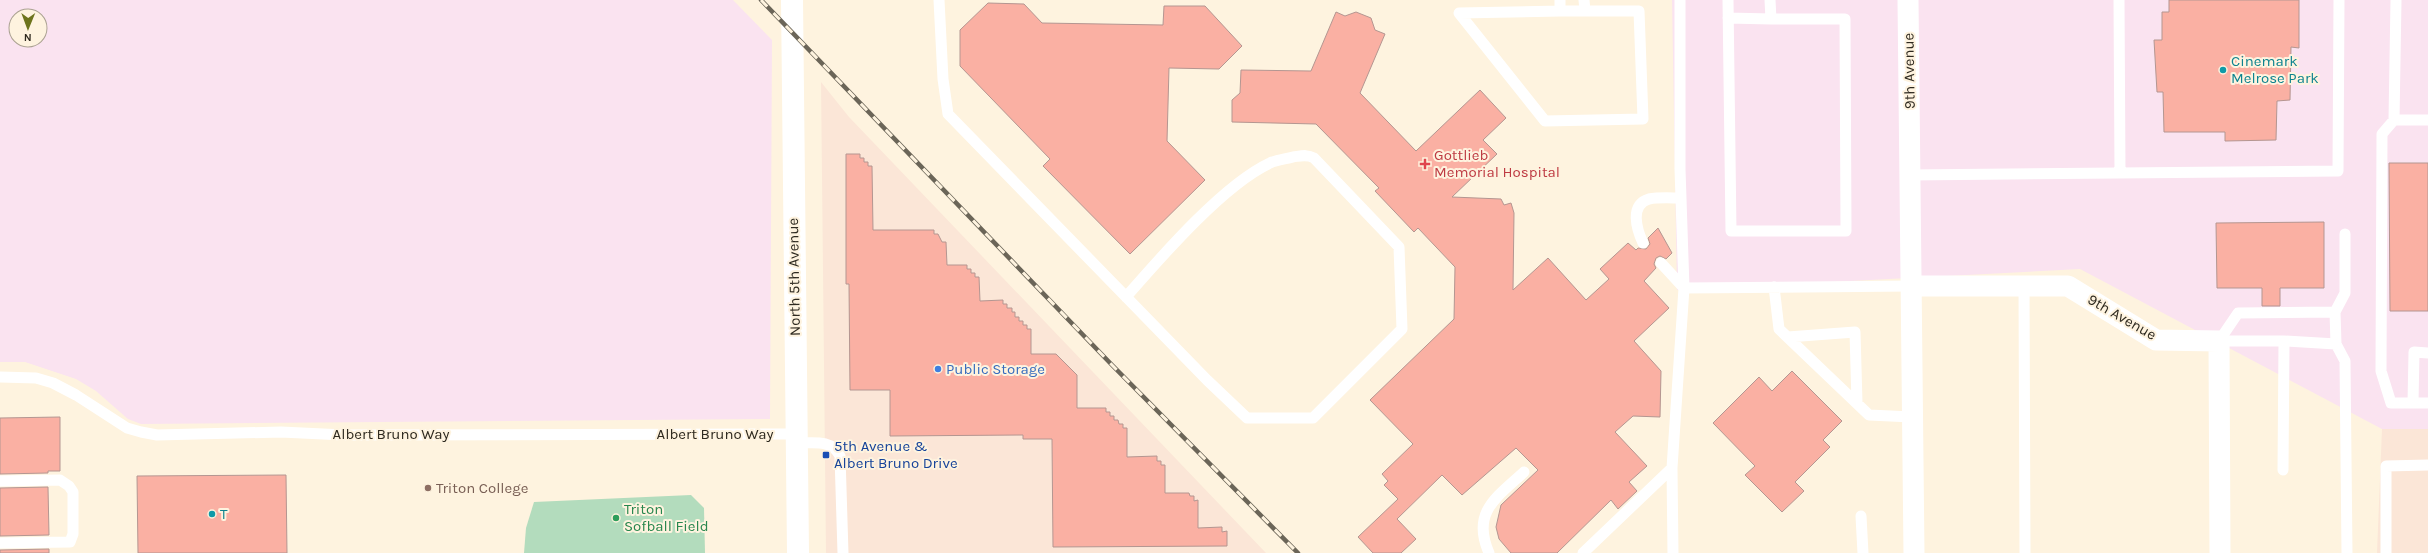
<svg xmlns="http://www.w3.org/2000/svg" width="2428" height="553" viewBox="0 0 2428 553" font-family="Karla,sans-serif">
<rect width="100%" height="100%" fill="#fef3df"/>
<path fill="#fae3f0" fill-rule="evenodd" d="M0,0H733L772,40L770,419L141,424L128,419L96,391L76,379L25,362H0ZM16,16H40V40H16Z
M1672,0H2428V429H2382L2080,269L1677,290Z"/>
<path fill="#fbe6d7" d="M821,82L849,117L1266,553H826Z
M2382,429H2428V553H2377Z"/>
<path fill="#b3dcbd" d="M691,495L704,508L705,553H524L526,528L534,502Z"/>
<path fill="#fab0a3" stroke="#b49691" d="M2169,0H2299V48L2291,47L2290,100L2277,101L2276,140L2225,141V132H2164L2163,92H2157L2154,40H2162V12H2169Z
M988,3L1024,4L1042,23L1163,25L1164,6H1205L1242,46L1219,69L1169,68L1167,141L1205,180L1130,254L1043,166L1050,159L960,66V30Z
M1336,12L1345,16L1356,12L1371,18L1375,30L1385,34L1360,93L1416,151L1480,90L1506,118L1483,140L1497,154L1452,197L1501,199L1504,205L1511,203L1514,213L1513,290L1548,258L1586,300L1609,279L1600,269L1628,243L1636,250L1638,248L1646,249L1650,244L1648,238L1658,228L1672,253L1666,259L1660,256L1656,258L1654,264L1656,268L1644,281L1669,308L1634,341L1661,371L1660,417L1633,416L1615,432L1647,466L1629,482L1637,491L1618,509L1611,500L1557,553H1511L1499,539L1496,527L1501,505L1538,470L1516,448L1462,495L1442,475L1397,519L1416,539L1401,553H1373L1358,537L1398,499L1384,485L1388,481L1382,474L1413,444L1370,400L1454,319L1455,267L1418,228L1414,232L1375,191L1379,188L1316,124L1232,122V100L1240,93L1241,70L1311,71Z
M846,154H860V158H864V162H868V166H872L873,230H934V234H938L942,242H946L947,265H967V269H971V273H975V277H979L980,301L1003,300V304H1007V308H1012V312H1015V317H1019V321H1023V325H1027V329H1031V354H1056L1077,375V408H1106V412H1110V416H1114V420H1118L1119,424H1123V428H1127V457L1157,456V461H1161V465H1165V493H1189L1190,496H1194V501L1198,500V528L1222,527V532L1227,531V546L1053,547L1052,439H1023V435L890,436V390H850L849,284H846Z
M2389,163H2428V311H2390Z
M2324,222V288H2280V306H2262V288H2217L2216,223Z
M1792,371L1842,421L1823,440L1830,447L1795,482L1804,491L1782,512L1745,475L1755,466L1713,423L1759,377L1772,391Z
M60,417V471H48V473L0,474V418Z
M286,475L287,553H138L137,476Z
M48,487L49,535L0,536V488Z
M49,549V553H0V550Z"/>
<g fill="none" stroke-linecap="round" stroke-linejoin="round">
<path stroke="#fff" stroke-width="11" d="M939,0L943,79L948,114L1207,380L1247,418H1313L1402,329L1399,247L1314,158C1307,154 1301,156 1293,157C1286,159 1276,160 1270,163C1223,185 1161,257 1126,297
M1560,0V11
M1584,0L1585,11
M1728,0L1731,231H1846L1845,19H1771
M2119,0L2120,173
M2396,0L2394,120H2428
M1560,11H1639L1643,119L1545,121L1459,13Z
M1728,18L1771,19L1770,0
M2394,120L2382,134L2381,371L2391,403H2428
M1910,175L2338,171L2339,0
M1643,243C1637,230 1629,205 1649,199C1659,197 1671,198 1681,198
M1661,263L1684,288L1911,286
M2024,286L2025,553
M1774,287L1779,329L1869,415L1912,417
M2335,312L2345,293V234
M1788,337L1855,332L1857,403
M2219,341H2284L2283,470
M2219,341L2238,313L2335,312L2336,344
M2284,341L2336,344L2345,361L2347,553
M0,377L36,378L53,383L76,395L127,428L141,432L157,435L281,432L344,435L796,434
M2413,403L2414,352L2428,353
M797,443C813,443 832,439 840,456L843,553
M0,481L60,480L69,486L73,492V534L70,542L0,543
M1861,516L1863,553
M1489,553C1471,512 1497,497 1524,472
M1583,553L1672,468
M1673,553L1672,468L1684,288L1680,169V0
M2386,553V466L2428,465"/>
<path stroke="#fff" stroke-width="21" d="M1908,0L1914,553
M1911,286H2068L2156,340L2219,341L2220,553"/>
<path stroke="#fff" stroke-width="22" d="M792,0L798,553"/>
<g stroke="#6b6558" stroke-width="4.5">
<path id="rail" d="M761,0L1112,365L1298,553"/>
</g>
<use href="#rail" stroke="#fef3df" stroke-width="3" stroke-dasharray="9" stroke-linecap="butt"/>
</g>
<g fill="#0f9aa8" stroke="#fef3df" stroke-width="1.5">
<circle cx="2223" cy="70" r="4"/>
<circle cx="212" cy="514" r="4"/>
</g>
<path fill="#e0444e" stroke="#fef3df" stroke-width="1.5" d="M1423 158h4v4h4v4h-4v4h-4v-4h-4v-4h4z"/>
<circle fill="#3f7fe0" stroke="#fef3df" stroke-width="1.5" cx="938" cy="369" r="4"/>
<rect fill="#1a4fb4" stroke="#fef3df" stroke-width="1.5" x="822" y="451" width="8" height="8" rx="2"/>
<circle fill="#8d6e63" stroke="#fef3df" stroke-width="1.5" cx="428" cy="488" r="4"/>
<circle fill="#2e9e5b" stroke="#fef3df" stroke-width="1.5" cx="616" cy="518" r="4"/>
<g text-anchor="middle" dominant-baseline="central" stroke-width="4" stroke-linejoin="round" paint-order="stroke">
<g font-size="15" fill="#0d838f" stroke="#fef3df" text-anchor="start">
<text x="2231" y="61">Cinemark<tspan x="2231" dy="17">Melrose Park</tspan></text>
<text x="220" y="514">T</text>
</g>
<g font-size="15" fill="#2e291f" stroke="#fef3df">
<text transform="translate(1909 71) rotate(-91)">9th Avenue</text>
<text transform="translate(794 277) rotate(-91)">North 5th Avenue</text>
<text transform="translate(2122 317) rotate(30)">9th Avenue</text>
<text x="391" y="434">Albert Bruno Way</text>
<text x="715" y="434">Albert Bruno Way</text>
</g>
<g font-size="15" fill="#be3a42" stroke="#fef3df" text-anchor="start">
<text x="1434" y="155">Gottlieb<tspan x="1434" dy="17">Memorial Hospital</tspan></text>
</g>
<g font-size="15" fill="#366cbe" stroke="#fef3df" text-anchor="start">
<text x="946" y="369">Public Storage</text>
</g>
<g font-size="15" fill="#164399" stroke="#fef3df" text-anchor="start">
<text x="834" y="446">5th Avenue &amp;<tspan x="834" dy="17">Albert Bruno Drive</tspan></text>
</g>
<g font-size="15" fill="#785e54" stroke="#fef3df" text-anchor="start">
<text x="436" y="488">Triton College</text>
</g>
<g font-size="15" fill="#27864d" stroke="#fef3df" text-anchor="start">
<text x="624" y="509">Triton<tspan x="624" dy="17">Sofball Field</tspan></text>
</g>
</g>
<g transform="translate(28 28) rotate(181)"><circle r="19" fill="#fef3df" stroke="#aba292"/>
<path d="M0-3L7 15L0 10L-7 15Z" fill="#6d741c"/>
<text y="-6" font-size="11" font-weight="bold" text-anchor="middle" fill="#2e291f">N</text>
</g>
</svg>
